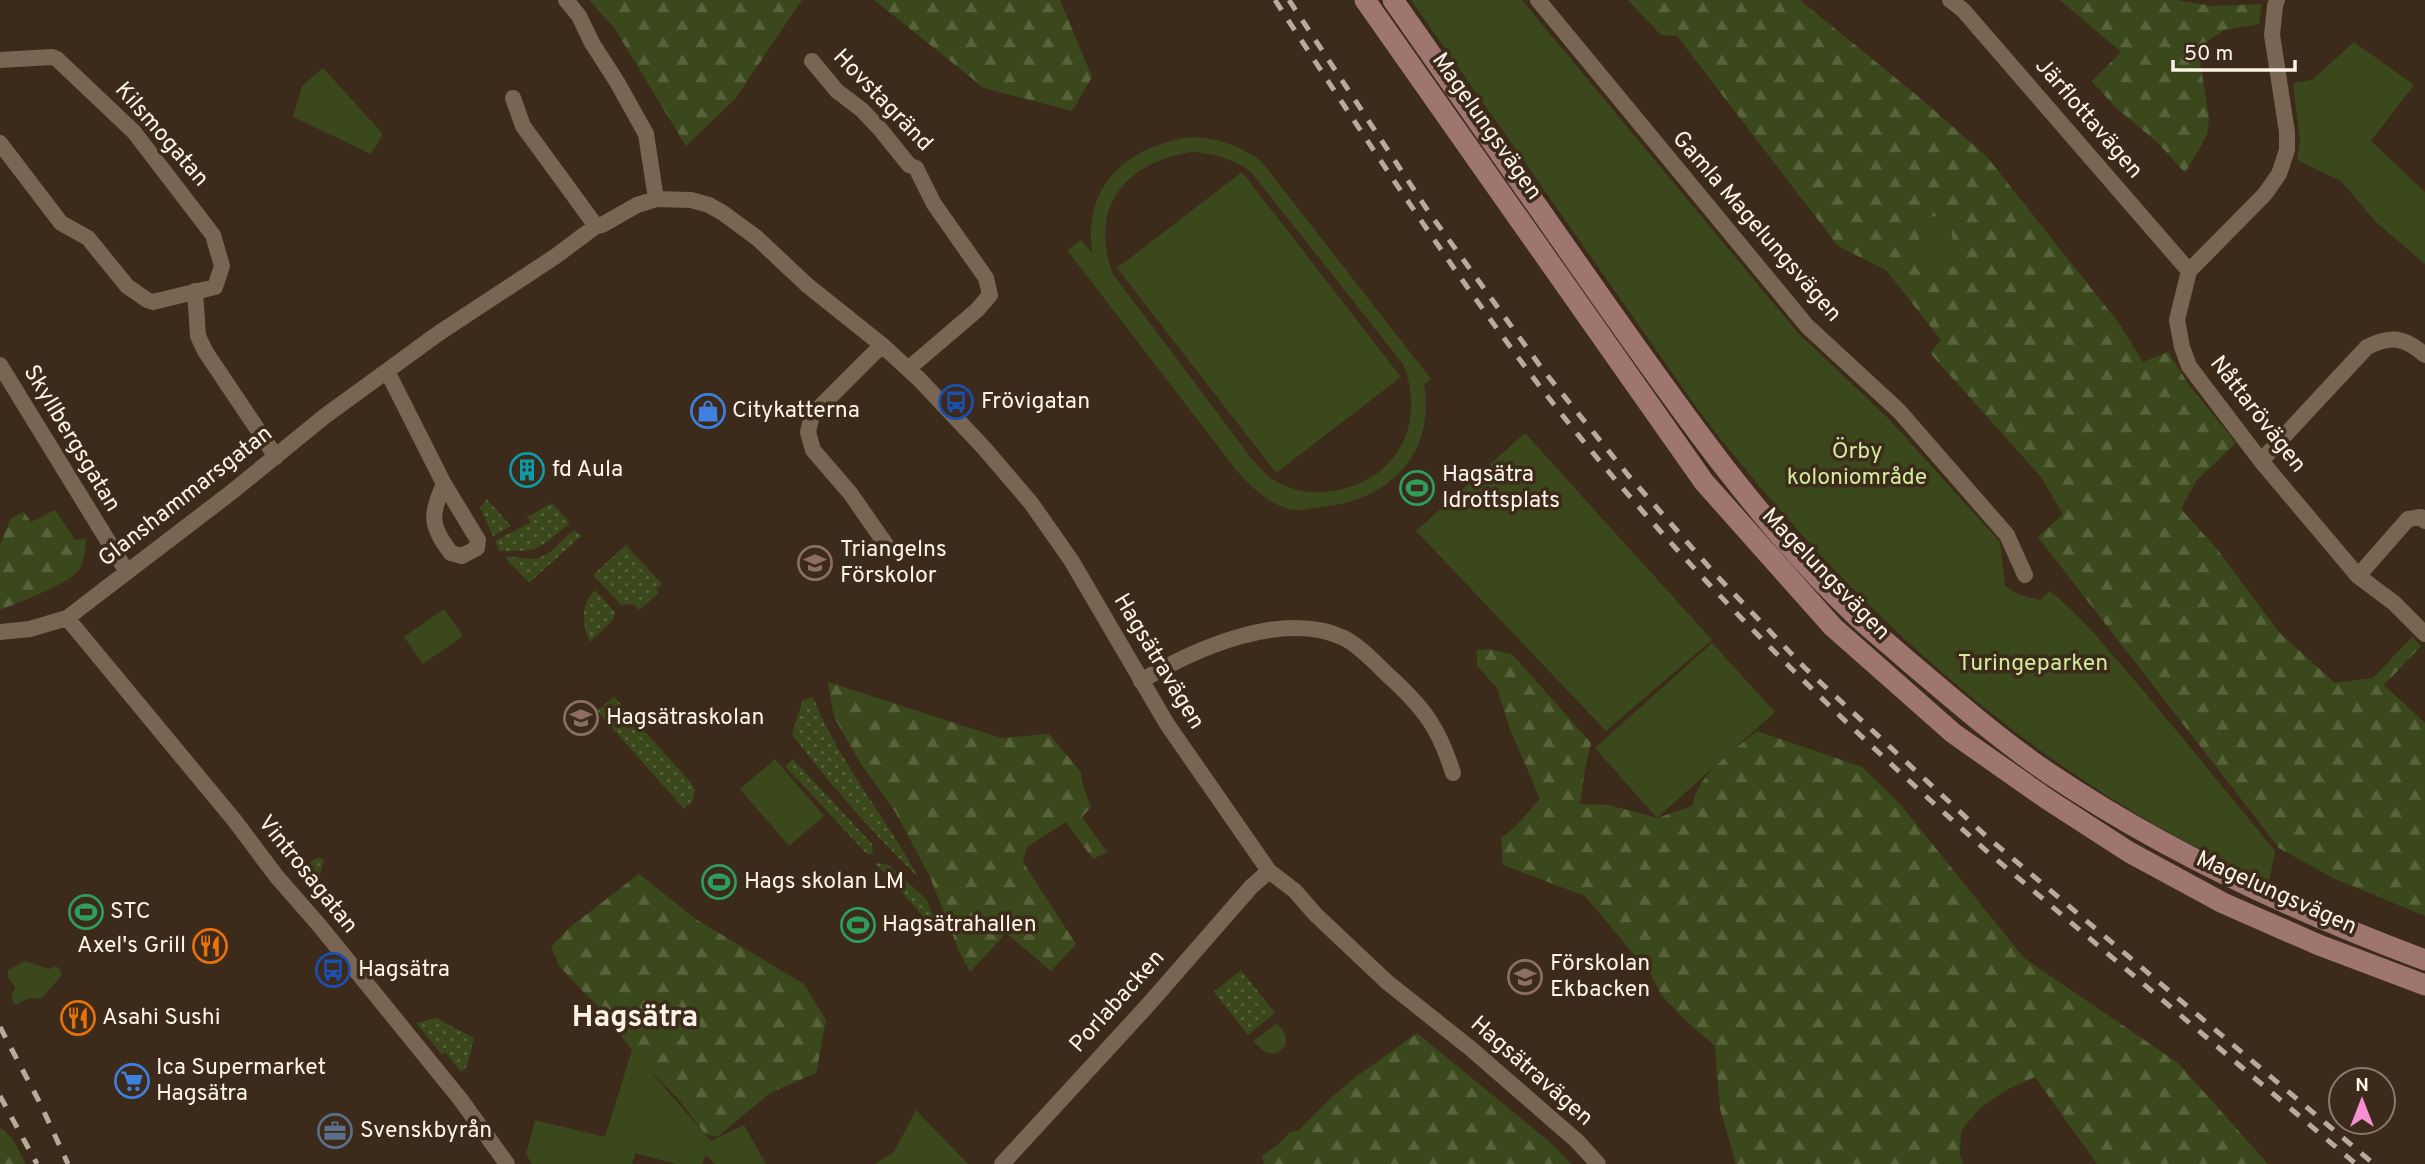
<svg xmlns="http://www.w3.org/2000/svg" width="2425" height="1164" viewBox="0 0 2425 1164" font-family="Overpass,sans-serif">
<defs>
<pattern id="grass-dots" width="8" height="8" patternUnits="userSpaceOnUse" patternTransform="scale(1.75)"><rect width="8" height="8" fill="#3a481b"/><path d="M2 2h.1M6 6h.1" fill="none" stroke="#58633c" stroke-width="1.8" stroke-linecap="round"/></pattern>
<pattern id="forest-firs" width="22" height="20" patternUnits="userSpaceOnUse" patternTransform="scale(1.75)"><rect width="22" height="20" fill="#3a481b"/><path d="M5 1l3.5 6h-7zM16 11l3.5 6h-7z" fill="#58633c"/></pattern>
</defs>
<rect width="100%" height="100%" fill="#3c2b1a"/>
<path fill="url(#grass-dots)" d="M487,499L511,526L493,536L480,508Z
M552,503L570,523C539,548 542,552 500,551L495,541L531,522L527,517Z
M575,530L581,536L529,583L507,560L506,557C514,556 521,559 529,559C550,560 559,540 575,530Z
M626,545L662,584L656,589L659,593L639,610L634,604L621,605L593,575Z
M595,590L615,612L613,620L590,642C582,625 580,604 595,590Z
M614,697L691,783L695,790L693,800L684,809L597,711Z
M813,697C838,761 885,816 918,877C873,833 830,785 792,734L803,700Z
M793,759L872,844L873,853L868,855L785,766Z
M316,858L324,859L316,890L329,894L325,908L299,877L302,868Z
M875,863L889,865L926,899L941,934L920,919L923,916Z
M1241,970L1275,1013L1248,1035L1214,992Z
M436,1018L474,1038L467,1066L461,1072L445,1052L442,1055L416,1023Z"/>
<path fill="url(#forest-firs)" d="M589,0H802L735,99L686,146L615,29Z
M874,0H1060L1092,77L1072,111L984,88Z
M1628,0H1800L1920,98L1987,157L2118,322L2143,362L2168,352L2189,385L2236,443L2196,481L2181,509L2217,549L2279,632L2335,683L2373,678L2412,637L2421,646L2384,685L2425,723V916L2333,878L2279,848L2038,537L2063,514L2041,477L1930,353L1941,340L1886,270L1838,246L1677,36L1661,35Z
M2060,0H2177L2212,6L2262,4L2259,24L2224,30L2198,48L2209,119L2207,135L2185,173L2158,143L2114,106L2092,81L2121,52Z
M55,510L75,540L86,539C85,550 85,562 78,571C68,584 17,603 0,610V545L11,518L24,512L31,522Z
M1489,649L1512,654L1591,743L1585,769L1580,804L1609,805L1657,818L1692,806C1698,773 1733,751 1757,731L1862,767L1900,804L2024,958L2178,1063L2268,1164H2097L2035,1077L2006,1090L1979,1109L1961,1131L1960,1154L1963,1164H1736L1720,1109L1715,1046L1685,1020L1662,996L1651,975L1585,896L1503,865L1501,838L1514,828L1540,799L1510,729L1497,688L1477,666V650Z
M828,682L1001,738L1049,734L1081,772L1082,783L1091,807L1082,817L1107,852L1093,859L1066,822L1027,847L1023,862L1076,944L1051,971L1006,933L970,972L959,951L930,877L896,813L861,764L834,717Z
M639,874L697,920L804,984L826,1020L816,1073L770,1093L717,1137L705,1134L679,1100L641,1061L598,1007L560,967L551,947L570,927Z
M1417,1033L1552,1144L1571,1164H1264L1262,1156L1280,1143L1290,1132L1299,1130L1333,1096L1353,1079Z
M0,1128L12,1138L26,1164H0Z"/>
<path fill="#3a481b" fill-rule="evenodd" d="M1411,0H1522L1798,333L1888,418L2000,542L2005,585C2016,595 2026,597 2041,600L2049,591C2078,612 2100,641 2124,668C2175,728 2225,790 2275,851L2269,882C2039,782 1846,605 1696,407Z
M2354,42L2414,85L2371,141L2425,192V264L2376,222L2341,181L2297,160L2300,141L2293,83L2312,80Z
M323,68L383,134L371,154L293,117L302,86Z
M1191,137C1218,138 1239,145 1261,161L1431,379L1424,384C1436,454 1389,501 1321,507C1310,508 1300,512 1289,509C1269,504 1250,486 1237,471L1067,250L1081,240L1092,253C1083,184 1128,146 1191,137ZM1192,152C1214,153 1233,159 1251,172L1403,364C1429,428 1391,489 1321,492C1305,493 1284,488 1271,478C1264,473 1258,465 1252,459L1113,274C1088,208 1125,162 1192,152Z
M1242,172L1401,377L1276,473L1117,268Z
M1950,215L1955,267L1922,270L1917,218Z
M1525,433L1712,640L1606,731L1416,531Z
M444,609L463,636L423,664L404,637Z
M1712,643L1775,712L1657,818L1595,748Z
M775,759L824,816L789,846L740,789Z
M25,961L49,969L56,966L61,970V976L41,999L30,998L15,1005L11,997L15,987L8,978V970Z
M1277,1023C1283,1030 1287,1035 1286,1045C1273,1060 1264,1053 1253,1041Z
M632,1050L711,1141L744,1125L766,1164H715L706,1155L702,1164H676L635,1153L632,1164H532L526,1154L535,1120L605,1137Z
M916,1110L968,1164H875L894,1152Z"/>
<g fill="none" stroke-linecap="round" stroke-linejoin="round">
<path stroke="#786552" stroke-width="16" d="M566,0L579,16L592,43L617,82L646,134L656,199
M1538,0L1807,326L1899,411L2007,535L2025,575
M1950,0L1963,10L2189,271
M2277,0L2275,6L2272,35L2287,132V150L2279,174L2265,194L2189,271L2177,320L2182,347L2189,366L2261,461L2358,576L2394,603L2425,634
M0,60L52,57L57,59L134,132L213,235L222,266L215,287L153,302L147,300L127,286L88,238L61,223L0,143
M812,61L837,91L862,110L880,129L909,165L916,168L934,204L986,278L990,295L977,310L908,369
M513,98L523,126L596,226
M195,291L198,336L205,351L276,457
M882,345L812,415L808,432L813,450L850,493L887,546
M0,365L127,572
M387,371L444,484L478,540L477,548L462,556L451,553C430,526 430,515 444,484
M2261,461L2367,347C2391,335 2404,337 2425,355
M2358,576L2408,519L2421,517L2425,521
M67,618L235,821L277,877L319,925L461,1100L507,1164
M0,632L30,629L67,618L233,491L325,416L439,333L556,256L596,226L602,225L637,205L656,199L691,200L709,205L723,213L757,238L807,285L882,345L919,379L984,448L1031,503L1071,560L1167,724L1269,871L1295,891L1315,914L1387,982L1470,1048L1577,1141L1598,1164
M1141,681C1194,649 1283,609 1344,638C1360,646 1376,664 1389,676C1424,708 1439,728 1453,773
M1002,1164L1148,1005L1251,887L1269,871"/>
<path stroke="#9e766e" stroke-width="21" d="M1365,0L1704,482L1833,627L1953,733L2047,799L2129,852L2223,903L2319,945L2425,985
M1393,0C1464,101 1535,202 1605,303C1680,409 1755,517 1848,608C1867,627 1888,643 1908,661C1954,700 2000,740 2050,774C2166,852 2294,911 2425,960"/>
<path stroke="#b8aa9d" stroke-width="5" stroke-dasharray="12 12" stroke-linecap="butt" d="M1275,0C1358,127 1441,255 1532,376C1667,554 1824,706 1990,854L2356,1164
M1289,0L1428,211L1543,370L1628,475L1717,576L1805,668L1986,836L2374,1164
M0,1027L40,1103L68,1164
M0,1096L37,1164"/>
</g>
<defs>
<g id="bus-ring" transform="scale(1.75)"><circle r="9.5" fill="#3c2b1a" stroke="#1a4fb4" stroke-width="1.5"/><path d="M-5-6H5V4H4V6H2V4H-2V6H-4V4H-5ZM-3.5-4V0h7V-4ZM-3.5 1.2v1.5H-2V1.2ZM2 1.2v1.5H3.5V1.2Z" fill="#1a4fb4"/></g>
<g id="shop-ring" transform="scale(1.75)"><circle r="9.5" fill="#3c2b1a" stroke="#3f7fe0" stroke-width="1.5"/><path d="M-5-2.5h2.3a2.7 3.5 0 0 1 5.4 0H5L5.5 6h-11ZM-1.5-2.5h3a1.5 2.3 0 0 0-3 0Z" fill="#3f7fe0"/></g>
<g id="building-ring" transform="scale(1.75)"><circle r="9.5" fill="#3c2b1a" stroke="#0f9aa8" stroke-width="1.5"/><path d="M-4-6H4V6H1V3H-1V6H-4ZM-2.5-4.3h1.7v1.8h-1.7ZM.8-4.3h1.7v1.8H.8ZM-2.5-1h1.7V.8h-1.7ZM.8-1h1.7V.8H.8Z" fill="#0f9aa8"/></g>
<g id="stadium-ring" transform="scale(1.75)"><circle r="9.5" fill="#3c2b1a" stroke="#2e9e5b" stroke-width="1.5"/><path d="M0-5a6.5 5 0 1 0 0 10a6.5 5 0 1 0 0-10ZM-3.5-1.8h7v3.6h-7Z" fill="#2e9e5b"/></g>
<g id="school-ring" transform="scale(1.75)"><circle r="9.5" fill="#3c2b1a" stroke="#8d6e63" stroke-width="1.5"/><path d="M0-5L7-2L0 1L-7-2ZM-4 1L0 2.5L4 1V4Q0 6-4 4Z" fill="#8d6e63"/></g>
<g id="restaurant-ring" transform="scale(1.75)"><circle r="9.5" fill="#3c2b1a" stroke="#e8710a" stroke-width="1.5"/><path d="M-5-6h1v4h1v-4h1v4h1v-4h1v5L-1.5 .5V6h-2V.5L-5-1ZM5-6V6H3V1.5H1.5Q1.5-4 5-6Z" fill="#e8710a"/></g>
<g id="supermarket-ring" transform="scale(1.75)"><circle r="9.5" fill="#3c2b1a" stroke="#3f7fe0" stroke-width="1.5"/><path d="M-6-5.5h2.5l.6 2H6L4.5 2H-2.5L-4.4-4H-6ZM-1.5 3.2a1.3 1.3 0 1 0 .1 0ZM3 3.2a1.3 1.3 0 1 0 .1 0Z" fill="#3f7fe0"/></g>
<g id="office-ring" transform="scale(1.75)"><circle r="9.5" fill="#3c2b1a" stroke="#5c6f8a" stroke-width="1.5"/><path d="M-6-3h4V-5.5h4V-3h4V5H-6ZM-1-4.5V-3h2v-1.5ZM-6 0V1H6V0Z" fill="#5c6f8a"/></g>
</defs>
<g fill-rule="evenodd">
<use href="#bus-ring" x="956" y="402"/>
<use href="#shop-ring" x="708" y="411"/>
<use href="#building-ring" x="527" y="470"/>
<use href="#stadium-ring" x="1417" y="488"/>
<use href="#school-ring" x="815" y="563"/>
<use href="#school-ring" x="581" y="718"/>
<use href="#stadium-ring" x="719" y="882"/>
<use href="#stadium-ring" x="86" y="912"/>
<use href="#stadium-ring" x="858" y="925"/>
<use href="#restaurant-ring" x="210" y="946"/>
<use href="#bus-ring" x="333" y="970"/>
<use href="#school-ring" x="1525" y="977"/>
<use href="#restaurant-ring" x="78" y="1018"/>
<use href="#supermarket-ring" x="132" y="1081"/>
<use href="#office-ring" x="335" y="1131"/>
</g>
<g text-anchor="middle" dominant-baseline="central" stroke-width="7" stroke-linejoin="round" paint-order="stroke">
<g font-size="23" fill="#fef3e8" stroke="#3c2b1a">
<text transform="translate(882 101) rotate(46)">Hovstagränd</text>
<text transform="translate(2088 119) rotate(49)">Järflottavägen</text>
<text transform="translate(1486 127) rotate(55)">Magelungsvägen</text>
<text transform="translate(161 135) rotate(49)">Kilsmogatan</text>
<text transform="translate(1756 227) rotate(49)">Gamla Magelungsvägen</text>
<text transform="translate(2257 415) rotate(52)">Nåttarövägen</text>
<text transform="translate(71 439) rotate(59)">Skyllbergsgatan</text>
<text transform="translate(186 497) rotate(-38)">Glanshammarsgatan</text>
<text transform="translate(1825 575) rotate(46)">Magelungsvägen</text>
<text transform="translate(1158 662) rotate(59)">Hagsätravägen</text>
<text transform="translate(307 875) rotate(51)">Vintrosagatan</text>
<text transform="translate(2276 894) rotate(24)">Magelungsvägen</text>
<text transform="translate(1118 1002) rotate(-48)">Porlabacken</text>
<text transform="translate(1531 1072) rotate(41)">Hagsätravägen</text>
</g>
<g font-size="23" fill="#fef3e8" stroke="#3c2b1a" text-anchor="start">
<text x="981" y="402">Frövigatan</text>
<text x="732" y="411">Citykatterna</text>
<text x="552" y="470">fd Aula</text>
<text x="1442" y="475">Hagsätra<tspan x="1442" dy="26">Idrottsplats</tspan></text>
<text x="840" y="550">Triangelns<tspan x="840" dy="26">Förskolor</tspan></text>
<text x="606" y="718">Hagsätraskolan</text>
<text x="744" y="882">Hags skolan LM</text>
<text x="110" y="912">STC</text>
<text x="882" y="925">Hagsätrahallen</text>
<text x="186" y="946" text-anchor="end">Axel's Grill</text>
<text x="1550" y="964">Förskolan<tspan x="1550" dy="26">Ekbacken</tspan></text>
<text x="358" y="970">Hagsätra</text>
<text x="102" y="1018">Asahi Sushi</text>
<text x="156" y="1068">Ica Supermarket<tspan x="156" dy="26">Hagsätra</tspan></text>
<text x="360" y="1131">Svenskbyrån</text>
</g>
<g font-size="23" fill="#cfeb9b" stroke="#3c2b1a">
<text x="1857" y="452">Örby<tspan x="1857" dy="26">koloniområde</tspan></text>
<text x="2033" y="664">Turingeparken</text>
</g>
<g font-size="30" font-weight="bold" fill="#fef3e8" stroke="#3c2b1a">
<text x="635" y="1018">Hagsätra</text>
</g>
</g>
<g transform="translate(2362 1101)"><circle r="33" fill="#3c2b1a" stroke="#8a7b6c" stroke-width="2"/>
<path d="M0-5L12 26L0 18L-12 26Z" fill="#f690d0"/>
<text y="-10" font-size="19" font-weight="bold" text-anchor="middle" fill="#fef3e8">N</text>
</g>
<path d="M2173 60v10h122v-10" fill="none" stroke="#fef3e8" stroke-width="3.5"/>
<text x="2184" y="60" font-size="21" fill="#fef3e8" stroke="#3c2b1a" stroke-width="5" paint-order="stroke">50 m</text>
</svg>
